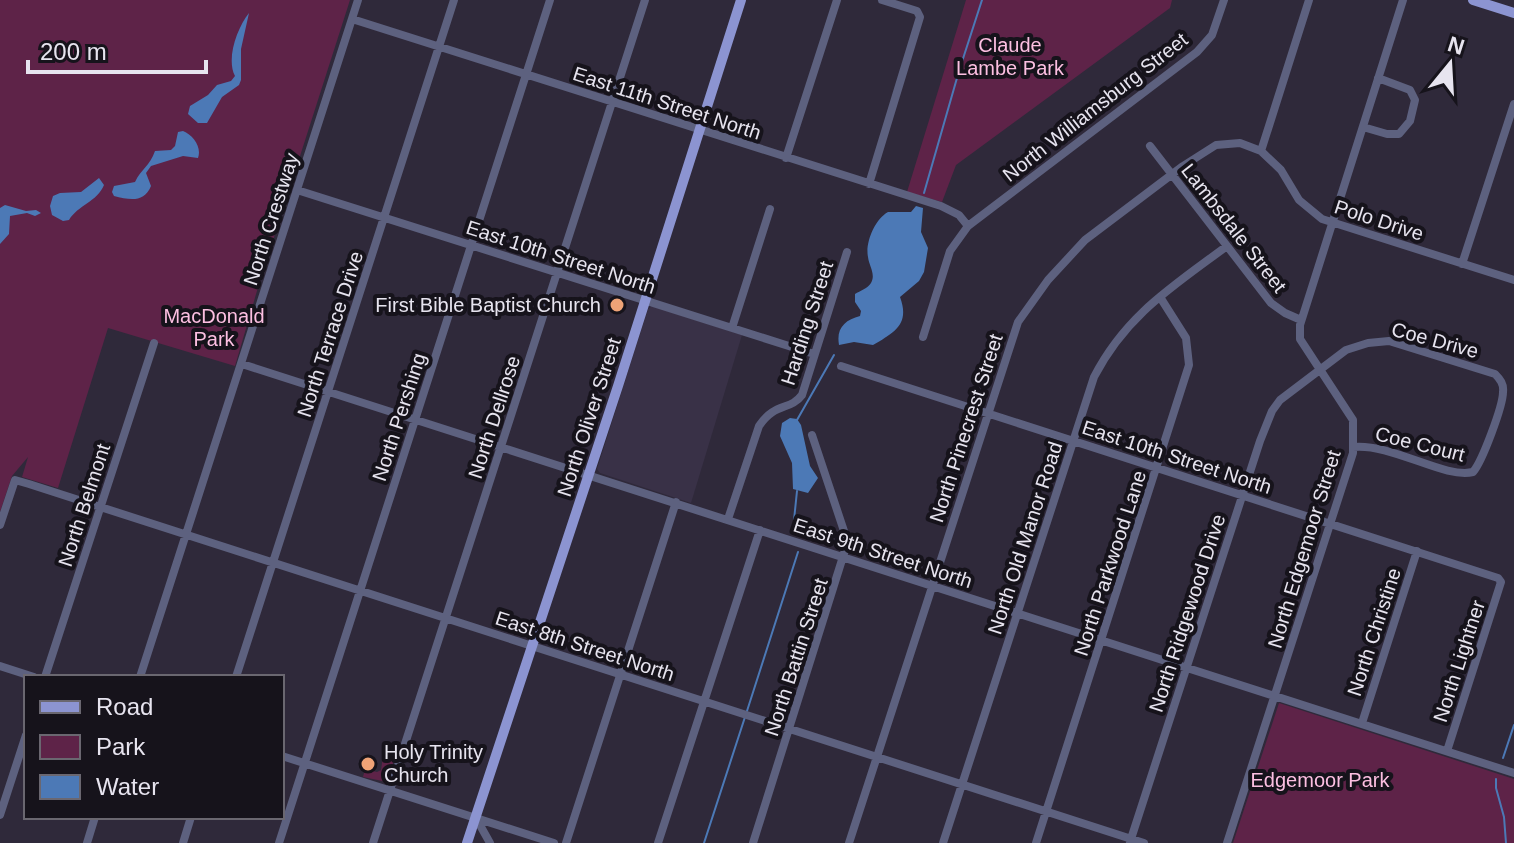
<svg xmlns="http://www.w3.org/2000/svg" width="1514" height="843" viewBox="0 0 1514 843" font-family="Arial,sans-serif">
<rect width="100%" height="100%" fill="#2f293a"/>
<path fill="#393147" d="M652,306L742,335L691,503L600,473L597,469L648,309Z"/>
<path fill="#5e2348" d="M0,0H350L259,284L235,366L108,328L58,488L22,477L28,457L12,476L0,512Z
M966,0H1172L1170,8L956,165L942,202L907,192Z
M1279,703L1514,779V843H1233Z
M391,747L397,751L387,782L363,777L365,769L377,772L381,770L383,756L387,757Z"/>
<path fill="#4c79b6" d="M249,13L241,49V80L239,85L222,97L207,123H198L188,114L190,106L208,95L217,85L231,81L235,76C226,59 237,28 249,13Z
M183,131C193,135 202,147 198,158L183,156L151,166L146,173L151,186C144,203 130,200 114,196L112,192L114,186L135,182C141,169 150,166 155,151L171,150L175,146L178,132Z
M99,178L104,185C97,202 78,205 69,220L63,221L52,215L50,206L53,196L60,193L81,192Z
M5,205L26,211L36,210L41,213L35,216L27,213L10,216L9,234L0,244V208Z
M916,206L923,208L921,232L928,248L924,272L919,281L900,297C910,324 895,332 873,345L854,342L839,345C836,328 845,320 860,316L861,311L855,302V294C860,291 868,288 871,283C876,274 869,266 868,257C865,243 875,219 888,212H911Z
M790,418L797,419L801,425L810,466L818,478L808,493L793,489L792,463L780,436L782,423Z"/>
<g fill="none" stroke-linecap="round" stroke-linejoin="round">
<path stroke="#4c79b6" stroke-width="2" d="M924,193L959,71L982,0
M797,420L834,355
M797,491L794,520L804,536
M747,711L798,552
M1503,758L1514,725
M1496,779V788L1504,817L1506,843
M704,843L745,717"/>
<path stroke="#5d617f" stroke-width="8" d="M352,19L941,206L959,215L968,226
M1363,127L1387,134H1399L1410,121L1415,100L1410,90L1378,78
M1150,146L1271,303L1285,313L1301,320
M1261,151L1309,0
M786,158L837,0
M869,184L920,17L917,11L882,0
M297,190L814,354
M1462,264L1514,104
M732,328L770,209
M923,337L950,251L968,226L1197,52L1212,35L1224,0
M242,364L1514,773
M841,366L1498,578L1501,582L1447,751
M728,519L759,426C775,402 790,411 802,395L847,252
M0,525L15,480L29,484L1144,843
M0,666L34,677
M45,677L154,343
M140,677L358,0
M236,677L454,0
M1362,723L1417,551
M282,756L554,843
M0,815L26,735
M476,818L490,843
M1130,842L1260,441L1272,411L1280,400L1346,350L1368,343L1389,341L1495,374C1500,379 1504,384 1503,392C1503,406 1482,462 1473,472C1444,479 1392,443 1353,447
M87,843L95,817
M183,843L191,817
M279,843L550,0
M373,843L645,0
M566,843L676,502
M658,843L760,530
M753,843L846,547L847,540L812,435
M849,843L1018,322L1048,280L1085,240L1183,166L1216,145L1240,143L1261,151L1281,170L1299,200L1322,219L1514,280
M943,843L1094,377C1126,315 1172,287 1227,246
M1036,843L1189,365L1186,338L1160,297
M1227,843L1353,453V420L1300,339V325L1403,0"/>
<path stroke="#8c94d1" stroke-width="10" d="M1473,0L1514,13
M467,843L618,386L741,0"/>
</g>
<g fill="#efa377" stroke="#16131b" stroke-width="3">
<circle cx="617" cy="305" r="8"/>
<circle cx="368" cy="764" r="8"/>
</g>
<g text-anchor="middle" dominant-baseline="central" stroke-width="8" stroke-linejoin="round" paint-order="stroke">
<g font-size="20" fill="#fcbfe1" stroke="#16131b">
<text x="1010" y="45">Claude<tspan x="1010" dy="23">Lambe Park</tspan></text>
<text x="214" y="316">MacDonald<tspan x="214" dy="23">Park</tspan></text>
<text x="1320" y="780">Edgemoor Park</text>
</g>
<g font-size="20" fill="#e7e4ef" stroke="#16131b">
<text transform="translate(667 103) rotate(18)">East 11th Street North</text>
<text transform="translate(1095 107) rotate(-38)">North Williamsburg Street</text>
<text transform="translate(271 219) rotate(-72)">North Crestway</text>
<text transform="translate(1379 220) rotate(18)">Polo Drive</text>
<text transform="translate(1234 228) rotate(52)">Lambsdale Street</text>
<text transform="translate(561 257) rotate(18)">East 10th Street North</text>
<text transform="translate(807 323) rotate(-72)">Harding Street</text>
<text transform="translate(330 334) rotate(-72)">North Terrace Drive</text>
<text transform="translate(1435 340) rotate(15)">Coe Drive</text>
<text transform="translate(399 417) rotate(-72)">North Pershing</text>
<text transform="translate(494 417) rotate(-72)">North Dellrose</text>
<text transform="translate(589 417) rotate(-72)">North Oliver Street</text>
<text transform="translate(966 428) rotate(-72)">North Pinecrest Street</text>
<text transform="translate(1420 444) rotate(14)">Coe Court</text>
<text transform="translate(1177 457) rotate(18)">East 10th Street North</text>
<text transform="translate(84 505) rotate(-72)">North Belmont</text>
<text transform="translate(1025 538) rotate(-72)">North Old Manor Road</text>
<text transform="translate(1304 549) rotate(-73)">North Edgemoor Street</text>
<text transform="translate(883 553) rotate(18)">East 9th Street North</text>
<text transform="translate(1110 563) rotate(-72)">North Parkwood Lane</text>
<text transform="translate(1187 613) rotate(-72)">North Ridgewood Drive</text>
<text transform="translate(1374 632) rotate(-72)">North Christine</text>
<text transform="translate(585 646) rotate(18)">East 8th Street North</text>
<text transform="translate(796 657) rotate(-72)">North Battin Street</text>
<text transform="translate(1459 661) rotate(-72)">North Lightner</text>
</g>
<g font-size="20" fill="#e7e4ef" stroke="#16131b" text-anchor="end">
<text x="601" y="305">First Bible Baptist Church</text>
<text x="384" y="752" text-anchor="start">Holy Trinity<tspan x="384" dy="23">Church</tspan></text>
</g>
</g>
<rect x="24" y="675" width="260" height="144" fill="#16131b" stroke="#6a6770" stroke-width="2"/>
<rect x="40" y="701" width="40" height="12" fill="#8c94d1" stroke="#6a6770" stroke-width="2"/>
<text x="96" y="715" font-size="24" fill="#e7e4ef">Road</text>
<rect x="40" y="735" width="40" height="24" fill="#5e2348" stroke="#6a6770" stroke-width="2"/>
<text x="96" y="755" font-size="24" fill="#e7e4ef">Park</text>
<rect x="40" y="775" width="40" height="24" fill="#4c79b6" stroke="#6a6770" stroke-width="2"/>
<text x="96" y="795" font-size="24" fill="#e7e4ef">Water</text>
<g transform="translate(1450 64) rotate(18)" stroke="#16131b" stroke-width="6" paint-order="stroke">
<path d="M0-6L14 30L0 20L-14 30Z" fill="#e7e4ef"/>
<text y="-12" font-size="22" font-weight="bold" text-anchor="middle" fill="#e7e4ef">N</text>
</g>
<path d="M28 60v12h178v-12" fill="none" stroke="#e7e4ef" stroke-width="4"/>
<text x="40" y="60" font-size="24" fill="#e7e4ef" stroke="#16131b" stroke-width="6" paint-order="stroke">200 m</text>
</svg>
